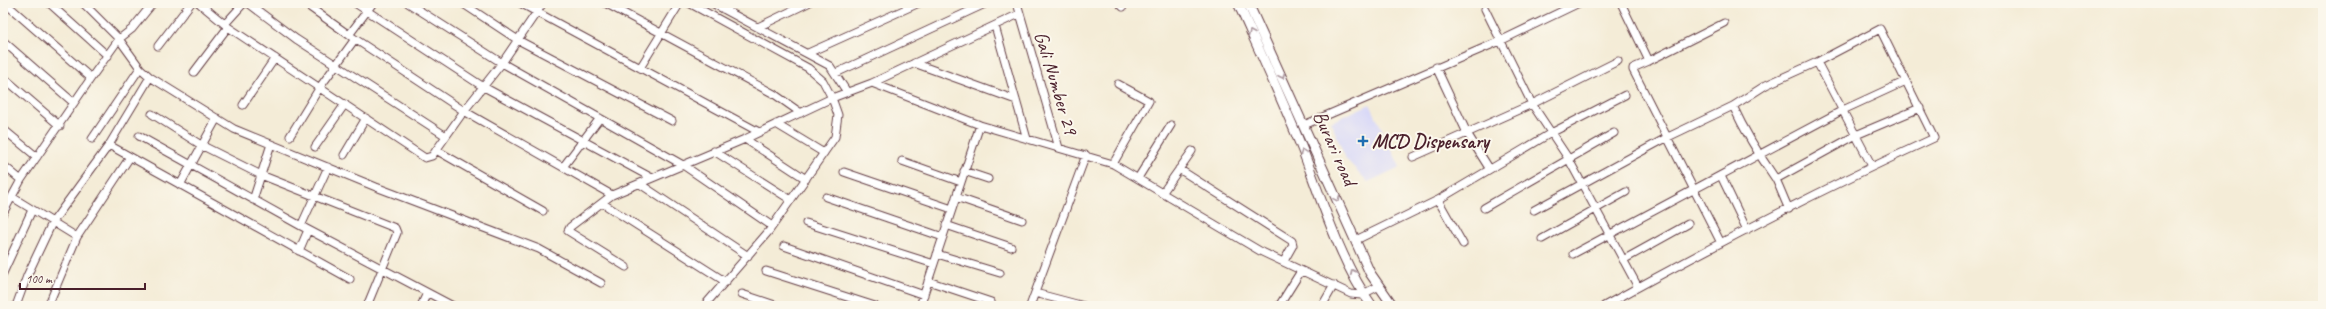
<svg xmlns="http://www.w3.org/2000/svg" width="2326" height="309" viewBox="0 0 2326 309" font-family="Caveat,sans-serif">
<rect width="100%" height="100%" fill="#fbf7ec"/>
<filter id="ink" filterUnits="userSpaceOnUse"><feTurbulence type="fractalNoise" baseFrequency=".025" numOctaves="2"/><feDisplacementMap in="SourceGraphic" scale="8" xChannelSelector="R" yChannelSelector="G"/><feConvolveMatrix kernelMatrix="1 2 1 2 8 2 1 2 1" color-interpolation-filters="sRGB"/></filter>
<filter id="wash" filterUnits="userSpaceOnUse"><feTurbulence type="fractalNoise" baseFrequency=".012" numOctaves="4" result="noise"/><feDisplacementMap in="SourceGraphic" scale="16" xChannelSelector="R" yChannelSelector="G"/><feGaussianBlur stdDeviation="0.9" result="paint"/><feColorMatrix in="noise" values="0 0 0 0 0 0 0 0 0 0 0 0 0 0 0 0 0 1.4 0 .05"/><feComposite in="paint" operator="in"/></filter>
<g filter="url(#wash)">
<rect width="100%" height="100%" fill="#f4ecd7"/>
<path fill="#d7d7f8" d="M1370,104L1400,167L1368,182L1346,159L1331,122Z"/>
</g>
<g filter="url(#ink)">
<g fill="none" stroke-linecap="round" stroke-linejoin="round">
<g stroke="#643e45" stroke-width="9">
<path id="minor" d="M5,3L91,78
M49,3L108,56
M83,3L119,39L140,68L150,77L234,129L376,187L539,249L601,283
M199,3L228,27L425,158L432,156L464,111L349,35L304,3
M248,3L296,39L446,136
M355,3L482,86L652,178
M408,3L502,63L683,165L772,226
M462,3L518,40L672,121
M520,3L759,132
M543,3L502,63L464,111L612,195L745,139L832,98L838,115L835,137L769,231L704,306
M605,3L774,94L801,113
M689,3L808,68L823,81L832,98L872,83L980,125L1113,164L1260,251L1351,294L1361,295L1379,286
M712,3L830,66L847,92
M1017,3L1059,148
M1119,3L1123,7
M1621,3L1649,61L1724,23
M723,9L736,3
M1485,9L1532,104L1618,61
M225,24L244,3
M995,26L1027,139
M758,27L808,3
M349,35L373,3
M3,41L74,103
M158,46L191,3
M808,53L919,3
M1649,61L1633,68V70L1721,243
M1817,62L1872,166
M914,63L1016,100
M1436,67L1467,133L1489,168
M640,68L680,3
M194,72L228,27
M836,73L987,3
M3,77L60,126
M872,83L1019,14
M243,105L275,58
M1733,106C1745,132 1759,155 1775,178C1778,182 1785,202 1789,209
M152,114L201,145L261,175L395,228L397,233L367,306
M776,124L824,153
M1304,125L1500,41L1579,3
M3,129L37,157
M139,136L301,226L453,306
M290,136L320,87L355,39
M92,139L140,68
M745,139L806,179
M109,145L350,279
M315,147L345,104
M436,150L543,211
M714,151L791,200
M344,155L366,118
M1413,157L1532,104L1568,158L1638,287
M902,161L961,182
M1113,164L1149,101L1118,84
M3,165L21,180
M563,167L600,118
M1179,169L1292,241L1293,245L1284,261
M964,171L988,179
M844,172L952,209
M1721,176L1747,230
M1138,178L1171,125
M1776,179L1856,135L1920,108
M640,184L748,256
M180,185L217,118
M1163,192L1192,151
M612,195L570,227L568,231L626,267
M12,197L77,237
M826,197L943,237
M956,197L1022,220
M253,200L271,144
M1438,200L1463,244
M602,203L726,282
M1484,208L1614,133
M1534,210L1668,137L1733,106L1766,85L1817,62L1880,29L1934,138C1822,189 1712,246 1604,306
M3,213L21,180L91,78L119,39L132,29L153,3
M806,223L934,264
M946,225L1011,247
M301,226L328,167
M1542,239L1626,192
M1356,240L1438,200L1551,133L1625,95
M784,246L924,295
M299,251L308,230
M937,254L1000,273
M1573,254L1843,110L1906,81
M1623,260L1688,224
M766,271L875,306
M3,273L32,210
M928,281L991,302
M1035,293L1084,306
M742,294L778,306
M16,306L27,276L52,223L109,145L150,77
M48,306L77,237L130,157
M421,306L427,293
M920,306L980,125
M1030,306L1086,155
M1279,306L1301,271
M1322,306L1334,285"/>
</g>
<g stroke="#643e45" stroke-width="11">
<path id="secondary" d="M1238,3C1260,52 1283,101 1303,151C1321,199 1342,265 1372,306
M1248,3L1370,273L1393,306"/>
</g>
<use href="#minor" stroke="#fff" stroke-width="7"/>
<use href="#secondary" stroke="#fff" stroke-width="9"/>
</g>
<defs><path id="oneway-chevron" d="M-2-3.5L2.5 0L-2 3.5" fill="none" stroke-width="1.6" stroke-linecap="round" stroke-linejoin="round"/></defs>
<g stroke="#ae9aa0">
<use href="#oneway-chevron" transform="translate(1251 33) rotate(-113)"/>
<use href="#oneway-chevron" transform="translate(1282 76) rotate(65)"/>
<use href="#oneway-chevron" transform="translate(1303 152) rotate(-111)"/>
<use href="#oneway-chevron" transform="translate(1337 199) rotate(66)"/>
<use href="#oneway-chevron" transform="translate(1353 272) rotate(-116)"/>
</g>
</g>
<path fill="#1f6fb2" stroke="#fbf7ec" stroke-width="1.5" d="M1361 135h4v4h4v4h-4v4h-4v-4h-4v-4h4z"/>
<g text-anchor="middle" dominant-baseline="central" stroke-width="4" stroke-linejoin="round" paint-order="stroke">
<g font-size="20" fill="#4a1f2b" stroke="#fbf7ec">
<text transform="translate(1056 83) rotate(73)">Gali Number 29</text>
<text transform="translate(1335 148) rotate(66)">Burari road</text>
</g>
<g font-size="20" font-weight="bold" fill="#4a1f2b" stroke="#fbf7ec" text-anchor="start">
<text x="1372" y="141">MCD Dispensary</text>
</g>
</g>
<rect width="2326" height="309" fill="none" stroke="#fbf7ec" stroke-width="16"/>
<path d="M20 283v6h125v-6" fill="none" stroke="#4a1f2b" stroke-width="2"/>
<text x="26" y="283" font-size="12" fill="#4a1f2b" stroke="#fbf7ec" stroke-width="3" paint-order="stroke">100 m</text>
</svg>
